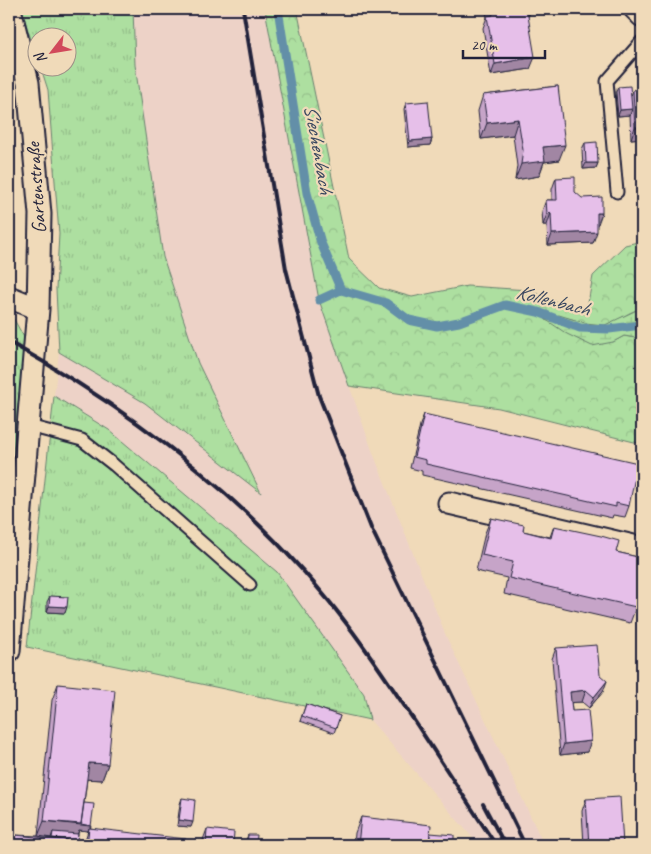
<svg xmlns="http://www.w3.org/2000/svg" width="651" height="854" viewBox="0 0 651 854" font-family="Caveat,sans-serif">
<defs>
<pattern id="grass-tufts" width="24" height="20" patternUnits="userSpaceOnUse" patternTransform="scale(1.25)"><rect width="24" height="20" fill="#addfa0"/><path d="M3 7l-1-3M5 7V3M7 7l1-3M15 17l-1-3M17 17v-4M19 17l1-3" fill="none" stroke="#95bf8b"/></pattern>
<pattern id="forest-crowns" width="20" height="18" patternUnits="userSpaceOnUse" patternTransform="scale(1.25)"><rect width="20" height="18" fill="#addfa0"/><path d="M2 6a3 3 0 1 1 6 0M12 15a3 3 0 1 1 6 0" fill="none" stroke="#95bf8b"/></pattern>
<pattern id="wetland-marsh" width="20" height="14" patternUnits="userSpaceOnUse" patternTransform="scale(1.25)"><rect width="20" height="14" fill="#addfa0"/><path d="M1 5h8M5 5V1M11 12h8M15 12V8" fill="none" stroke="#95bf8b"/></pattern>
</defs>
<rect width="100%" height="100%" fill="#f0dab9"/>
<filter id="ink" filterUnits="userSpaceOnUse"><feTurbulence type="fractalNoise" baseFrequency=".02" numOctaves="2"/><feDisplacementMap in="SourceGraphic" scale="10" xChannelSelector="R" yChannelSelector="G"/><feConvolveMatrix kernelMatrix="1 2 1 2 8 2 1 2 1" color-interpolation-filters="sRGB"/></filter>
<g filter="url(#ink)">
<path fill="#edd2c7" d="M133,9H265L319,300L373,453L446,636L544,845H479L370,720L364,694L109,430L54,396L59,352L145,403L261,492L198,363L163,257L135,65Z"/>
<path fill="url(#grass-tufts)" stroke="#68806e" d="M21,9H133L135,65L163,257L198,363L261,493L145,403L59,352L56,289L59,234L48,90L41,68H68V38H38L37,58Z
M9,315L12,316L25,339L9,488Z
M54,396L109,430L277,572L364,694L370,720L27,647Z"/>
<path fill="url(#forest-crowns)" stroke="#68806e" d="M265,9H297L349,259L379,288L412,297L467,286L528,290L586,314L593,276L625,245L642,241V309C629,310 619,322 606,325C585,330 570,310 545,320L613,342L624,336L642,339V444L499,408L349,386L319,300Z"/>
<path fill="url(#wetland-marsh)" stroke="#68806e" d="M639,309H642V339L624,336L613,342L592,346L567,334L545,319L559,315L585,323L605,325Z"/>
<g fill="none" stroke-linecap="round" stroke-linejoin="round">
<path stroke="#638fa8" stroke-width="9" d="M278,9L307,193L321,243L341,290
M319,300L341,290L386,303L409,320L437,326L459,322L505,305L538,312L580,328L609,329L642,325"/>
<g stroke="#22223b" stroke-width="15">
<path id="service" d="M617,192L607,81L642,41
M29,426L82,440L114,465L250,585"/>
</g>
<g stroke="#22223b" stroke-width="25">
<path id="minor" d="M635,9L642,16
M9,297L38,309
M449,503L642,548
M9,651L38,309L40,214L28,83L10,9"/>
</g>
<use href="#service" stroke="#f0dab9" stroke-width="11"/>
<use href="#minor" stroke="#f0dab9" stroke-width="21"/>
<path stroke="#22223b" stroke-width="4" d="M243,9L286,269L319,396L371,528L525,845
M9,342C140,415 263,511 353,632C404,701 448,774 496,845
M483,804L505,845"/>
</g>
<path fill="#c6a4c8" stroke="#22223b" d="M485,9H531L528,17L530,69L491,75L483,28L487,17Z
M558,86L559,160L544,162L539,176L515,180L517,166L513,135L481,139L478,111L483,95Z
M618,87L631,96L633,90L642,89V138L631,139L630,115L618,116L616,92Z
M406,103L432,139L430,145L408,147L404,109Z
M585,143L598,163L596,168L583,169L582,149Z
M556,178L575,192L598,224H597L593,243L548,245L547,225H543L542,211L546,200H552V189Z
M424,414L629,506L625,517L613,515L612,518L422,475V471L410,468L420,425Z
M491,518L523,531L550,537L554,526L616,552L642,558V608L636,607L630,623L504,594L507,578L476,571L485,533Z
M50,596L65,613L47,612V602Z
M556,648L600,675L603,692L589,708L582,702H571L572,711L587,752L560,755L552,659Z
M58,684L108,764L102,780L87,779L84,803L90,828L186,845H85V840L88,831L79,830L78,834L76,845H12L15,835L38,836L52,700Z
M306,704L340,716L334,733L300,721Z
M182,798L191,827L177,826L180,804Z
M586,799L623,845H584L582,811Z
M361,817L430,833L454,845H354L355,833Z
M207,829L233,845H202L203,840Z
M248,835L256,845H246V840Z"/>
<path fill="#a186a3" stroke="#22223b" d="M531,9L527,20V10Z
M535,57L530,69L491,75L495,64Z
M632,109L630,115L618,116L620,110Z
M518,119L513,135L481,139L487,123Z
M635,127H642V138L631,139Z
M432,139L430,145L408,147L410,141Z
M565,145L559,160L544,162L539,176L515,180L521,164L543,147Z
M586,163H598L596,168L583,169Z
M551,213L547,225H543L547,214Z
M597,213H602L598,224L593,225Z
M13,215L11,221L9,222V217Z
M597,232L593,243L548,245L552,234Z
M49,606L67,607L65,613L47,612Z
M607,681L603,692L589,708L594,697Z
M586,690L582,702L566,703L570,692Z
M591,741L587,752L560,755L564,744Z
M89,763L108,764L102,780L83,779Z
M179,820L193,822L191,827L177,826Z
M44,821L91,826L89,831V828L88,831L79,830L75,840L53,832L51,838L38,836Z"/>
<path fill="#e6bfe9" stroke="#22223b" d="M491,9H531L527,10L535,57L495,64L487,16L493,15Z
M558,86L565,145L543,147L545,161L521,164L523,150L518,119L487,123L483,95Z
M630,86L632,109L620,110L618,87Z
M642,89V127H635L633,90Z
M428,101L432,139L410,141L406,103Z
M597,142L598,163H586L585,143Z
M575,177V192L582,198L602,197V213H597V232L552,234L551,213L547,214L546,200H557L556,178Z
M9,205L13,215L9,217Z
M9,223L11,229L9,230Z
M424,414L638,463L629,506L616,503V507L426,464V460L414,457Z
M491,518L524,525L523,531L551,538L554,526L601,536L619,541L616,552L642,558V591H640L636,607L509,578L513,562L482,555Z
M50,596L68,597L67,607L49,606Z
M597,645L600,675L607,681L594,697L586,690L570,692L572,711L588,710L591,741L564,744L556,648Z
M58,684L115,690L108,764L89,763L81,824L44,821Z
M306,704L340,716L336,728L302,716Z
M620,797L623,845H589L586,799Z
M182,798L195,800L193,822L179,820Z
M84,803L94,804L91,826L81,824Z
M361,817L431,825L429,845H358Z
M89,828L186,839V845H87Z
M207,829L234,832L233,845H206Z
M53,832L78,834L76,845H67V840L52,838Z
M430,833L454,835V845H429Z
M15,835L67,840V845H14Z
M248,835H257L256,845H247Z"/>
</g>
<g text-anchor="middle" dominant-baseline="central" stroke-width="4.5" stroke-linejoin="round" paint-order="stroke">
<g font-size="20" fill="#22223b" stroke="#f0dab9">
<text transform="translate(36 188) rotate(-94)">Gartenstraße</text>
</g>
<g font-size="21" font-style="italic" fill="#38465f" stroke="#f0dab9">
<text transform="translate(319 149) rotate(80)">Siechenbach</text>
<text transform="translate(553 300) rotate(14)">Kollenbach</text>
</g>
</g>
<rect width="651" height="854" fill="none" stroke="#f0dab9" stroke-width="30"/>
<rect x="15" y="15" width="621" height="824" fill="none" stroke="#22223b" stroke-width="2" filter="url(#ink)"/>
<g transform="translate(52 52) rotate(239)"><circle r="24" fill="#f0dab9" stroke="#9e9087"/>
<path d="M0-4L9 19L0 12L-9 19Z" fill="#d1495b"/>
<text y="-8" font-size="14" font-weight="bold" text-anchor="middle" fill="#22223b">N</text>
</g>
<path d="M463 50v8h82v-8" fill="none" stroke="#22223b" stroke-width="2.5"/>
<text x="471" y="50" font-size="15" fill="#22223b" stroke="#f0dab9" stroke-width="4" paint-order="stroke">20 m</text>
</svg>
